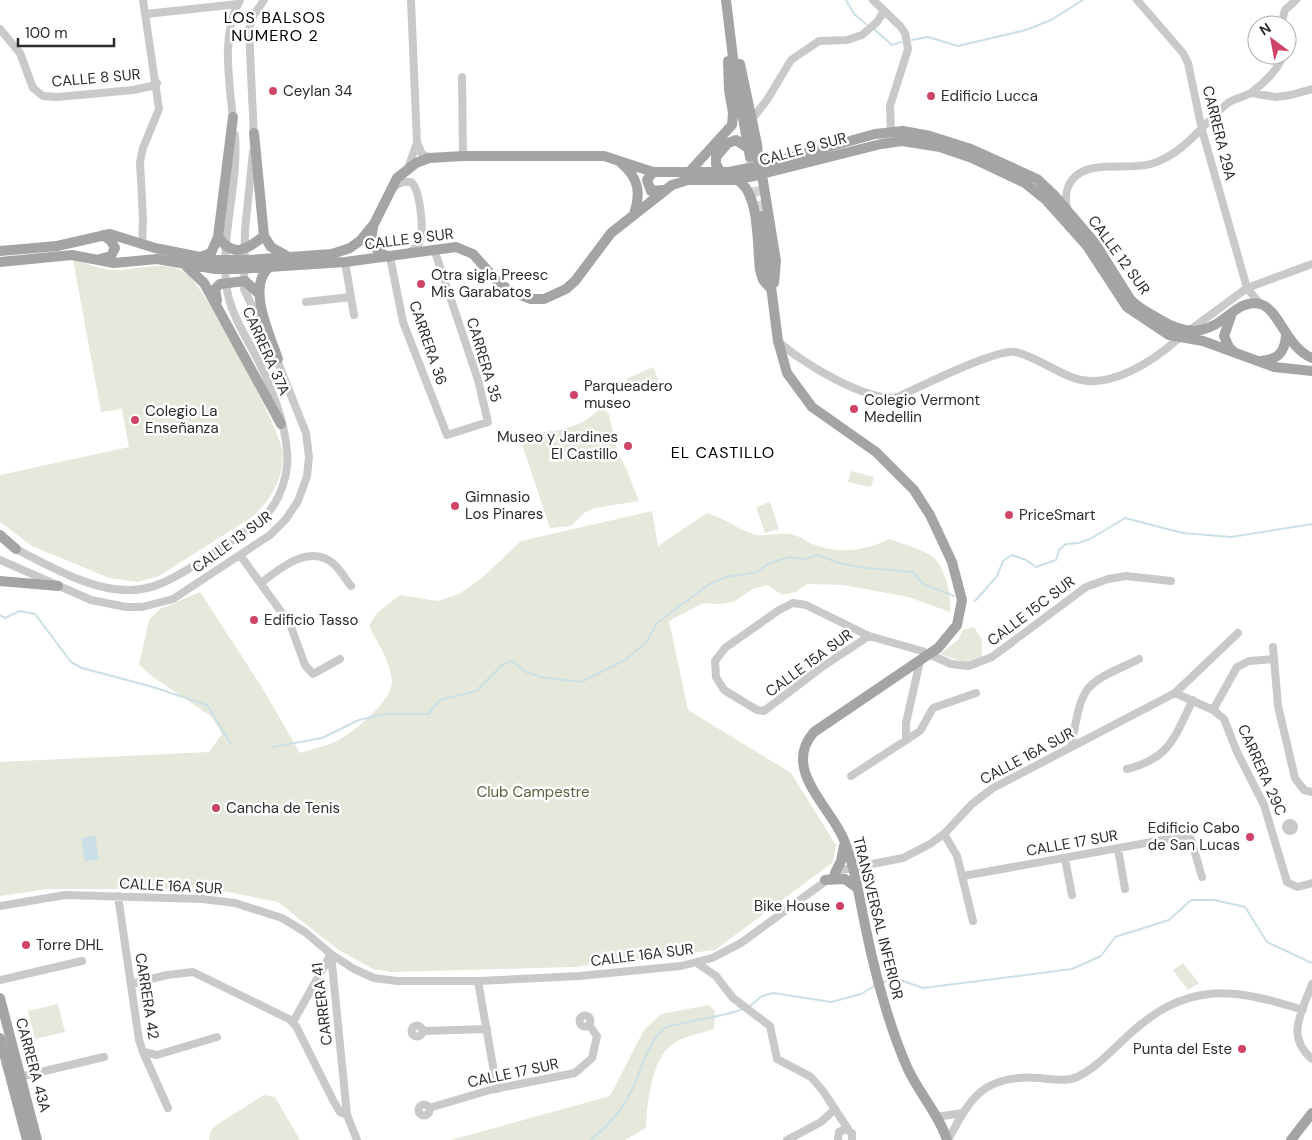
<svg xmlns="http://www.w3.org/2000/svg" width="1312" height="1140" viewBox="0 0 1312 1140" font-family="'DM Sans',sans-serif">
<rect width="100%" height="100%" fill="#fff"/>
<path fill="#e5e8db" d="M73,259C86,263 100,270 113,270C137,271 166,258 187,274C205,287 279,427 282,450C286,476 270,501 252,517L159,576L138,582L109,578L32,546L0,522V475L129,447L122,409L101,412Z
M653,367L659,381L632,392L626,379Z
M602,406L609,414L617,452L626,468L639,501L594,508L584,513L571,526L550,528L519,435C550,431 580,432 602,406Z
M851,471L874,477L871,487L848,482Z
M770,502L779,529L765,533L756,507Z
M652,511L658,546L707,513C724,518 737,529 753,534C767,538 780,531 794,535C802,537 808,543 815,545C841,554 866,551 889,539C903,544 918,548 930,555C944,563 953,598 950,612L908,597L844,585L807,584L796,592L782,595L768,585L753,589L733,602L718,604L703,603L669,621L688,710L791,773L836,845L833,862L715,950L574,967L392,972L373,969L337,949L278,902L228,892L186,889H48L0,896V762L209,752L222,734L212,717L153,677L139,665L149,620L160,609L200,592L261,686L300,753C312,749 326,746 337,741C352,734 387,704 391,687C396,671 376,640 369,626L377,613L400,595L438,601L459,594L482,578L521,541Z
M974,627L982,640V660L968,664L940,654L958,640L963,630Z
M1183,963L1199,983L1188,990L1173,970Z
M58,1004L65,1032L35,1039L28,1011Z
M709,1005L715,1011L714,1029C702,1033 685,1036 674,1043C651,1058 647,1104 646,1128L625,1140H451L610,1096L644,1030L661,1014Z
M264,1095L275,1097L300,1140H209L211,1130L218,1124Z"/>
<path fill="#cae0e6" d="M95,835L99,859L85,862L81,838Z"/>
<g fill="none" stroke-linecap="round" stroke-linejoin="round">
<path stroke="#cae0e6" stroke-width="2" d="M846,0L854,14L866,24
M875,30L892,45L901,42
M912,40L928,37L958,46L1026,30L1051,20L1083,0
M975,601L997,576L1003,561L1012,555L1026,560L1036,567L1056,560L1059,550L1066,544L1079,543L1090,539L1125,518L1183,533L1231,537L1312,524
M0,615L5,618L20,611L35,614L71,662L82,668L153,687L207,705L231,744
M273,747L322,738L359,720L386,714H428L440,700L476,691L502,665L512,661L526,672L541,677L581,682L627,659L647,641L657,623L708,585L726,577L757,572L770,563L789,557L804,559L818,555L839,563L865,568L913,572L923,584L954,596
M882,982L897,979L923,988L1072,969L1101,956L1115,937L1169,920L1191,900H1215L1245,907L1267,942L1312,963
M750,1006L762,996L773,993L831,1002L861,994L876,985
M590,1140C608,1127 623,1108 633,1088C640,1072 650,1037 665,1028C669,1025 676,1025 680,1024C701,1018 723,1017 743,1009"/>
<path stroke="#d5d5d5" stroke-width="10" stroke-dasharray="10 5" stroke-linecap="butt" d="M750,157L762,216"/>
<path stroke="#c9c9c9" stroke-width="8" d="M411,0L417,143L422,154L429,158
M873,0L900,26L905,33L908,49L890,106L891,131
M1137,0L1183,53L1188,63L1202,130L1247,288L1260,304
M146,14L238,4
M1281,25L1285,10L1296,0
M0,29L20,53L33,88L43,96L58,97L133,90L152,86L157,83
M462,77L463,156
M1251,93L1276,97L1291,95L1312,89
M752,119L767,100L791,60L819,41L847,40L862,35L877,22L884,11
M233,121C230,83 220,35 240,0
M254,138L249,29L254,15L264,0
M253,152L245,230L244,289L268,340
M408,168L417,143
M391,188L403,182H411C420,189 424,229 420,240C419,246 415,249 410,252
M1067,209C1064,195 1067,181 1080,173C1096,162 1130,170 1151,164C1185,154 1202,124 1228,103C1235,98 1245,97 1252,92C1263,84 1279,69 1283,55
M142,245L143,218L140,162L143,148L159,109L143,0
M390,257L403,322L447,435L488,422L478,380L434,249
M345,262L354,315
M306,302L351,297
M1190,330L1247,288L1312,264
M778,341C800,362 868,403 898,397C919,387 996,349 1015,352C1032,355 1056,372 1074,378C1109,391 1155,360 1179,338
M12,547C45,564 91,591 129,590C140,590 151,588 162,583C182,575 258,526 271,509C282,494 289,471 287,452C285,422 272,389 259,362C247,338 232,317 227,290C219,239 239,186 235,135
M240,555L290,624L305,665L313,674L340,659
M0,560L91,600L126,607H142L173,599L270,535L286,519L298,501L307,476L309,457L306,433L275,355
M261,583C281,567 313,541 337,567C342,573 346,580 351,586
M869,636L822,667L764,711L757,710L724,690L716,677L715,661L725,648L779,610L793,603L806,605L869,636L922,651L951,664L969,666L992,657L1086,587L1108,579L1126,576L1171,581
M1273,647L1278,706L1295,778L1304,790L1312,792
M1175,693L1213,710L1224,719L1237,752L1264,805L1287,882L1297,887L1312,883
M1213,710L1237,667L1249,661L1274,659
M906,740V723L920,661
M1071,747C1075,730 1077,704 1087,690C1098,675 1123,668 1139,659
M1127,769C1171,758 1174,737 1193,700
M851,776L920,731L933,708L976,693
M1286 827a4 4 0 1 1 8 0a4 4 0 1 1-8 0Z
M944,834L957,856L973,921
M1118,849L1125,889
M1065,859L1072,895
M963,876L1185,836L1191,839L1202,877
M118,896L139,1040L143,1052L157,1055L217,1037
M0,906L65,895L202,899L235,903L282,918L305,932L331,954L354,969L374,978L397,981H478L579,976L681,966L712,958L741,943L841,870L903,858L930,844L944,834L972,804L993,788L1175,693L1238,633
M331,954L347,1115L357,1140
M697,963L716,976L733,998L770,1026L777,1059L811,1077L823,1091L848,1129
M0,980L82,961
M478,981L497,1089
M131,984L167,975L193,972L289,1019L296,1026L334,1102L340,1112L347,1115
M1312,984C1302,1012 1285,1036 1312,1059
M579.5 1021a5.5 5.5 0 1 1 11 0a5.5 5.5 0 1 1-11 0Z
M293,1022L331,954
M411.5 1031a5.5 5.5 0 1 1 11 0a5.5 5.5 0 1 1-11 0Z
M423,1031L487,1029
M143,1052L168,1108
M19,1077L104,1057
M418.5 1110a5.5 5.5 0 1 1 11 0a5.5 5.5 0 1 1-11 0Z
M429,1108L490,1090L575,1073L592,1058L597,1036L589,1025
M936,1117L963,1113
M787,1140L821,1122L834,1110
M838,1140L839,1132L846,1129L852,1133V1140
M948,1140C971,1096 985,1074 1039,1078C1051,1079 1066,1082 1077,1077C1098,1067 1115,1047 1133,1031C1190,980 1236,989 1303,1010"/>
<path stroke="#a4a4a4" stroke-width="10" d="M726,0L735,74L750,157
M740,64L757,144L759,166
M254,133L264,236L271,247L289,257
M621,163C639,178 641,193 634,214
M691,170L732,125L733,113L729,90L728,61
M720,171L716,164V157L728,143L736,140L748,148
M653,172L647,180L651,191L663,190
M762,175L776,261L774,283
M737,180C760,192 757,246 760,270L763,280L771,289
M762,216L778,341L787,373L812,407L876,452L914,490L930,515L952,562L962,600L957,625L938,648L814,732C781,769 831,807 844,840C855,867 859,897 865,925C875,974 887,1021 907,1067C918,1092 939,1114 947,1140
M373,228C370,243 374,251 389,257
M218,237C234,259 247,249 264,236
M0,251L57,246L110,234L155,248L215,260H248L332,254L350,248L361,240L374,224L397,178L416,163L429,158L463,156H604L653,172H729L759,166L875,134L903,131L930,136L971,149L1037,179L1055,196L1095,243L1130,299C1138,308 1149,313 1159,319C1218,355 1227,296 1260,304C1279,309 1286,347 1312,358
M201,257L211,253L218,237L233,117
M100,259L111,256L115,248L111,241L103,235
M0,262L72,255L114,263L157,259L215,269H237L345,262L456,247L473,254L497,281L510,291L531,299H544L566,289L575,281L611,233L672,185L688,180H737L881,144L902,141L940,147L972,158L1025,183L1045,199L1087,246L1127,307L1169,335L1203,341L1274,367L1312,371
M185,265L204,283L281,424
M271,266C245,284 270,335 278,359
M217,301L215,289L220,284L245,281L257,292
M1231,316L1224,336L1229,347L1234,352
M1261,361C1278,359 1285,353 1286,335
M0,535L16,549
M0,581L58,586
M835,873L841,861L844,846
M825,880L845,879L857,888
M0,998L37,1140
M0,1038L27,1140
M1291,1140L1312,1113"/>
</g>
<g fill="#cf4367" stroke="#fff" stroke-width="2">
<circle cx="273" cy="91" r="5"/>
<circle cx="931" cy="96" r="5"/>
<circle cx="421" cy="284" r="5"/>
<circle cx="574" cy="395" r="5"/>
<circle cx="854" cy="409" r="5"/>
<circle cx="135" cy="420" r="5"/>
<circle cx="628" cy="446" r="5"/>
<circle cx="455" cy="506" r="5"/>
<circle cx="1009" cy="515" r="5"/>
<circle cx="254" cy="620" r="5"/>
<circle cx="216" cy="808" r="5"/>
<circle cx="1250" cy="837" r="5"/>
<circle cx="840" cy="906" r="5"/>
<circle cx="26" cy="945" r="5"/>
<circle cx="1242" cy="1049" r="5"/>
</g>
<g text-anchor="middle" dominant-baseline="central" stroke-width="5" stroke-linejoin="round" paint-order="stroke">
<g font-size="15" fill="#2c2c2c" stroke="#fff">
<text transform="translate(96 78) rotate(-5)">CALLE 8 SUR</text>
<text transform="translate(1219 133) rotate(76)">CARRERA 29A</text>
<text transform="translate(803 149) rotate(-15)">CALLE 9 SUR</text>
<text transform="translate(409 239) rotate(-7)">CALLE 9 SUR</text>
<text transform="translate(1119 255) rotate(54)">CALLE 12 SUR</text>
<text transform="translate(428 343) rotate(71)">CARRERA 36</text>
<text transform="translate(266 351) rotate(66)">CARRERA 37A</text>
<text transform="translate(484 360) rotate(73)">CARRERA 35</text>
<text transform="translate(232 542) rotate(-36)">CALLE 13 SUR</text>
<text transform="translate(1031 611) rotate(-37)">CALLE 15C SUR</text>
<text transform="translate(809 663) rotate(-36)">CALLE 15A SUR</text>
<text transform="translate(1027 756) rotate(-28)">CALLE 16A SUR</text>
<text transform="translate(1262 770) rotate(66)">CARRERA 29C</text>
<text transform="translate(1072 843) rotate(-10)">CALLE 17 SUR</text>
<text transform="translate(171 886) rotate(3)">CALLE 16A SUR</text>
<text transform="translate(878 918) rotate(76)">TRANSVERSAL INFERIOR</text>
<text transform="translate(642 955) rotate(-7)">CALLE 16A SUR</text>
<text transform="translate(147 996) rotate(81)">CARRERA 42</text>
<text transform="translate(322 1004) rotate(-97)">CARRERA 41</text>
<text transform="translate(33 1065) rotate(75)">CARRERA 43A</text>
<text transform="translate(513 1073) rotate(-12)">CALLE 17 SUR</text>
</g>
<g font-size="15" fill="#2c2c2c" stroke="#fff" text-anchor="start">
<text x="283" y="91">Ceylan 34</text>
<text x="941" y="96">Edificio Lucca</text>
<text x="431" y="275">Otra sigla Preesc<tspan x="431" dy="17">Mis Garabatos</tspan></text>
<text x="584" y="386">Parqueadero<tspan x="584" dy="17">museo</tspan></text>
<text x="864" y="400">Colegio Vermont<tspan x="864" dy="17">Medellin</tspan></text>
<text x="145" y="411">Colegio La<tspan x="145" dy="17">Enseñanza</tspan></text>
<text x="618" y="437" text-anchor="end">Museo y Jardines<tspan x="618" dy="17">El Castillo</tspan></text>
<text x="465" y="497">Gimnasio<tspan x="465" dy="17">Los Pinares</tspan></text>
<text x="1019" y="515">PriceSmart</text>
<text x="264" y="620">Edificio Tasso</text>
<text x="226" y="808">Cancha de Tenis</text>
<text x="1240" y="828" text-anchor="end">Edificio Cabo<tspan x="1240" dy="17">de San Lucas</tspan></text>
<text x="830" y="906" text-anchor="end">Bike House</text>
<text x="36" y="945">Torre DHL</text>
<text x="1232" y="1049" text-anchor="end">Punta del Este</text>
</g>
<g font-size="15" fill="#56623f" stroke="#fff">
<text x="533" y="792">Club Campestre</text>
</g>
<g font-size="16" letter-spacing="1" fill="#000" stroke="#fff">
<text x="275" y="17">LOS BALSOS<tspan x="275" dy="18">NUMERO 2</tspan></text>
<text x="723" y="452">EL CASTILLO</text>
</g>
</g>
<g transform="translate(1272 40) rotate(328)"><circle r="24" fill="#ffffff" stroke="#ababab"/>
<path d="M0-4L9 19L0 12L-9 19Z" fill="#cf4367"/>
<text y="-8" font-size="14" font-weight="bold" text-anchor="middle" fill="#2c2c2c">N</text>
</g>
<path d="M18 38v8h96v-8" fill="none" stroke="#2c2c2c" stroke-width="2.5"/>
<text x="25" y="38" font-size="15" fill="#2c2c2c" stroke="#ffffff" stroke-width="4" paint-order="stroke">100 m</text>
</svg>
